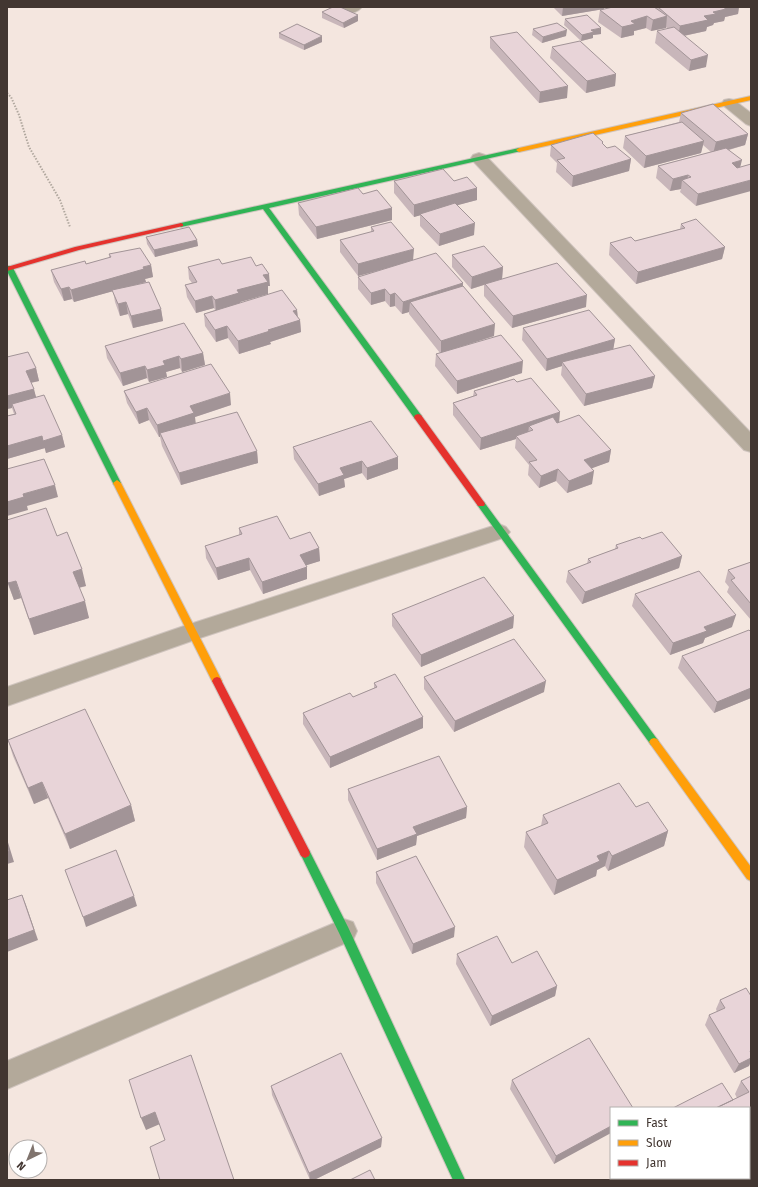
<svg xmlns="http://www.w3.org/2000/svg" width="758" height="1187" viewBox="0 0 758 1187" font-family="'Fira Sans',sans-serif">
<rect width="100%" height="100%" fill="#f4e6df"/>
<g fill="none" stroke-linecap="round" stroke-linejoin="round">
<g stroke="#cfc4be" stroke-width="2">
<path id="lane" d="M345,7H362C358,12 351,14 345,13L343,10Z"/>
</g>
<g stroke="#cfc4be" stroke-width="2">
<path id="street" d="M729,99L734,100L751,113V126L746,124L724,106L722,103L724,100Z
M479,153L485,155L751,433V452L744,450L473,161L471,158L473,155Z
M499,524L506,527L510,532L506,537L200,638L7,706V687L184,626Z
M344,919L353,922L357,931L353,940L7,1089V1061Z"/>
</g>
<g stroke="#cfc4be" stroke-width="2">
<path id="fast" d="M519,148L522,150L521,151L269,208L421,415L422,417L421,419H415L263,209L181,227L178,225L181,223Z
M7,266H12L13,268L121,483L120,485H114L7,271Z
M481,501L484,502L657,739L659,742L657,745L654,746L651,745L478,506L477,504L478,502Z
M305,848L309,850L348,927L465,1180H453L340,935L300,853L301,850Z"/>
</g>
<g stroke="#cfc4be" stroke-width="2">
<path id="slow" d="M751,96V100L519,152L516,150L519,148Z
M117,480L121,483L222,681L220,684H214L212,681L113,483Z
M654,738L657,739L751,867V881L747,879L651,745L649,742L651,739Z"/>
</g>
<g stroke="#cfc4be" stroke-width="2">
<path id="jam" d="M181,223L183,224V226L79,250L7,271V267L75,247Z
M418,414L421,415L484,502L485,504L484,506H478L415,419L414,417L415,415Z
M217,677L220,678L309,850L310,853L309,856L305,858L301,856L212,681L214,678Z"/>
</g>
<path stroke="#b0a79e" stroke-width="2" stroke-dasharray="1.5 1.5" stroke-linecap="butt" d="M7,93L11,97L19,115L29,147L60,200L70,227"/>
<use href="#lane" fill="#b3a99a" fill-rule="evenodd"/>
<use href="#street" fill="#b3a99a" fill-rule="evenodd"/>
<use href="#fast" fill="#30b455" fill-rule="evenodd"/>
<use href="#slow" fill="#ff9f0a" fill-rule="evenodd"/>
<use href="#jam" fill="#e5322d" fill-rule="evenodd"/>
</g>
<path fill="#c8b6ba" d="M553,7H604V9L562,16Z
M613,7H739L738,14L725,17L724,21L714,23L713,25L707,27L706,31L684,36L706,67L689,71L655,43L657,31L668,29L666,27V28L651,31L646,28L634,31V35L621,38L598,22L600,10Z
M322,12L358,21L344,28L322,18Z
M565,19L601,34L593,35V38L581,41L564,25Z
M533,29L566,36L542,43L532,35Z
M279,33L322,42L304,50L279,38Z
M490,37L567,98L539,103L490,48Z
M552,47L616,74L615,86L586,93L550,58Z
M681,113L748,134L745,145L729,150L696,206L680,192L681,189L670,191L656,178L658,166L711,152L703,145L701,153L644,168L623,148L625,136L679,122Z
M603,142V144L607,148L631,159L629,171L572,187L556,172L557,163L550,156L551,145Z
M394,181H454L477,188V200L457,205L474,235L439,246L420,226V215L414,217L394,193Z
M363,194L392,208V220L317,239L299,215L298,203Z
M681,224L725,247L722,259L636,284L609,255L610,243L635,241L680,229Z
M371,227L413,260L463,283V287L494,336L460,347L522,373L457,394L435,366L436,354L440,353L409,314V312L402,314L395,306L390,307L385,301L371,305L358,289V277L373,272L358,276L340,252V240L371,232Z
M146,237L197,240L198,246L155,257L147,244Z
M109,254L151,265L153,277L145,279L146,282L128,287L161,309L163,321L133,328L128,314L120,316L115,302L113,291L74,302L72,299L64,301L54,282L51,270L86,264L109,258Z
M452,255L503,267L502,279L586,307L512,328L484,296V285L471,289L452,267Z
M222,264L270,286H268V294L240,302V303L297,310L298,317L300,320L301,332L270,342L271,344L239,354L228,338L216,342L205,326L204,314L215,310L214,308L196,313L187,297L185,285L192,283L189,279L188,267Z
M523,328L615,339L613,349L655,376L652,388L584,406L561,375L562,366L546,371L522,340Z
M105,346L203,353L205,365L182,372L180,368L166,372L167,377L149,382L147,378L123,386L107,358Z
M7,357L36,368L39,381L31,383L36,397L62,435L65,447L46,453L45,448L7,459V416L14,414L12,408L7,409Z
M124,391L231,405L195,417V424L257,451L258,463L181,485L162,446L160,437H159L149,420L139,424L127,403Z
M474,391L559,422L611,450L609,462L591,468L592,484L567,493L556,481L539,488L528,475L529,465L515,448L516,439L480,450L453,415V403L473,396Z
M293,447L398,457V469L367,480L362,473L344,479L345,487L319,496L294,459Z
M7,520L57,536L86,586L79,588L89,618L34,635L21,598L14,600L7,582Z
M239,528L290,539L319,548L320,561L306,565L307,579L263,594L250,570L218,580L206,558L205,546L239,535Z
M642,539L682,556L679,568L582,604L566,582L568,571L587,564L588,559L615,549L616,545Z
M751,562V620L727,592L729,587L725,582L728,570Z
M635,594L732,627L705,638L703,643L670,655L632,606Z
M392,614L514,616L513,628L421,667L392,626Z
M751,632V698L714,713L678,668L682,656Z
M424,677L544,692L454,732L424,689Z
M374,683L423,728L330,768L303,724V713L353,697L374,688Z
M8,740L131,805L135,821L70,849L48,798L34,804L13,756Z
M348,789L467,807L466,818L417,836L416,845L377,860L348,800Z
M636,807L668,831L664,846L608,871L605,866L597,870L596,876L554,895L524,847L526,832L541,826L543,815Z
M376,872L454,937L412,954L376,883Z
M457,954L512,963L557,986L555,996L490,1026L456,964Z
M746,988L749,1066L734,1073L705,1025L709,1015L717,1012L716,1009L720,1000Z
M751,1076V1180H731L729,1178H749L733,1100L737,1098L735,1094L741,1081Z
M512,1080L633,1108L554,1164L510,1089Z
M271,1086L382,1138L381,1147L314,1180H310L272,1095Z"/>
<path fill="#a29497" d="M563,7H604V9L562,16Z
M722,7H739L738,14L725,17L724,21L714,23L713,25L707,27L706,31L678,37L680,26L704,16Z
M358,15V21L344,28L343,23Z
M647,16L646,28L634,31V35L621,38L622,27L631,21Z
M667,16L666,28L651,31L653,20Z
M601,28V34L593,35V38L581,41L582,35L591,30Z
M567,30L566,36L542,43L543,37Z
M322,36V42L304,50V45Z
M708,55L706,67L689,71L691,60Z
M616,74L615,86L586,93L587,81Z
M568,86L567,98L539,103L540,92Z
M748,134L745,145L713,154L716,142Z
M704,141L701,153L644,168L646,156Z
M631,159L629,171L572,187L573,176Z
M742,160L739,172L732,163Z
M688,175L687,184L682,180L681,189L670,191L673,179Z
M751,180V191L696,206L698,194Z
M477,188V200L414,217V205Z
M392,208V220L317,239L316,227Z
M475,223L474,235L439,246L440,234Z
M197,240L198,246L155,257L154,250Z
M725,247L722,259L636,284L638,272Z
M414,249L413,261L358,276V264Z
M151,265L153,277L145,279L146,282L74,302L71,290Z
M503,267L502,279L471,289L472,277Z
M269,274L270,286H268V294L240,302V306L216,312L215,300L237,290L263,275Z
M463,283L462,295L410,302L409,312L402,314L403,302Z
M69,287L72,299L64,301L61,289Z
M385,289V301L371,305V293Z
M395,293V306L390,307V295Z
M587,295L586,307L512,328L513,316Z
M212,296L214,308L196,313L195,301Z
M126,302L128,314L120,316L118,304Z
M161,309L163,321L133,328L131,316Z
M297,310L298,321L300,320L301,332L270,342L271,344L239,354L238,341L268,330L293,311Z
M495,324L494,336L441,353V341Z
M227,326L228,338L216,342L215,330Z
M615,339L613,351L562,362V366L546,371L547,359Z
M203,353L205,365L182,372L181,359Z
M179,356L180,368L166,372L167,377L149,382L147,370L163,361Z
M523,361L522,373L457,394V381Z
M145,366L147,378L123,386L120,373Z
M36,368L39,381L29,383L26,371Z
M655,376L652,388L584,406L586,394Z
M34,389L37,401L12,404V408L7,409V396Z
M230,393L231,405L195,417L196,425L160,433V437H159L157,425L190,406Z
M147,408L149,420L139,424L136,412Z
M560,412L559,424L533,430L529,426L528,434L516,436V439L480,450L481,438Z
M62,435L65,447L46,453L43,441Z
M42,436L45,448L7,459V446Z
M611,450L609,462L582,472L584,460Z
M257,451L258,463L181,485L179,473Z
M398,457V469L367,480V468Z
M362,461V473L344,479L345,487L319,496L318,484L340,468Z
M558,469L556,481L539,488L541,476Z
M594,471L592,484L567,493L569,481Z
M55,485L58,497L27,506L28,510L7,516V502L23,494Z
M319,548L320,561L301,567L300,555Z
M682,556L679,568L582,604L585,592Z
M249,558L250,570L218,580L216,568Z
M307,567V579L263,594L262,582Z
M82,569L86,586L77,588L73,572Z
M16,581L21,598L14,600L8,583Z
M85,601L89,618L34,635L29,619Z
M736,615L732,627L705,638L703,643L670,655L673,643L704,627Z
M514,616L513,628L421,667V655Z
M546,681L544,692L454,732L455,721Z
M751,688V698L714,713L717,702Z
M423,717V728L330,768V757Z
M42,782L48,798L34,804L28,788Z
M131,805L135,821L70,849L65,834Z
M467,807L466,818L417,836L416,845L377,860V849L413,827Z
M668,831L664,846L608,871L612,856Z
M7,839L14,862L7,864Z
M609,851L605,866L597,870L596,876L554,895L557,880L597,856Z
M22,895L26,905L38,940L7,952V940Z
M134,896L137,906L86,927L83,917Z
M455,927L454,937L412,954L413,944Z
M557,986L555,996L490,1026L492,1016Z
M750,1051H751V1062L749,1066L734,1073L739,1064Z
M155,1112L160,1124L146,1130L141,1118Z
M611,1126V1133L554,1164L556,1156Z
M382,1138L381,1147L314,1180H310L309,1173Z"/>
<path fill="#e8d4d8" stroke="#a29497" d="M333,7H340L358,15L343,23L322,12Z
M613,7H654L667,16L653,20L647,16L631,21L635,24L622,27L600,10Z
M658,7H723L726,9L713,12L716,14L704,16L708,20L680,26Z
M587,15L601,28L591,30L594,32L582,35L565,19Z
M557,23L567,30L543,37L533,29Z
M297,24L322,36L304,45L279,33Z
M674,27L708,55L691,60L657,31Z
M517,32L568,86L540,92L490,37Z
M580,41L616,74L587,81L552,47Z
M713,104L748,134L716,142L681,113Z
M682,122L704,141L646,156L625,136Z
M593,133L603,142L602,143L607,148L615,146L631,159L573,176L557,160L565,158L551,145Z
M726,148L742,160L732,163L737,168L751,164V180L698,194L682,180L691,177L688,175L673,179L658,166Z
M443,169L454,181L467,177L477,188L414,205L394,181Z
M358,188L363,194L377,190L392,208L316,227L298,203Z
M455,203L475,223L440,234L420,214Z
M696,219L725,247L638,272L610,243L631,237L635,241L685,228L681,224Z
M391,222L414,249L358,264L340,240L374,231L371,227Z
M189,227L197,240L154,250L146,237Z
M484,246L503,267L472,277L452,255Z
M140,248L151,265L143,267L144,269L71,290L69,287L61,289L51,270L85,261L86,264L111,257L109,254Z
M436,253L463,283L403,302L395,293L390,295L385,289L371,293L358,277Z
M251,257L256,266L262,264L269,274L263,275L268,282L237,290L239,293L215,300L212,296L195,301L185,285L197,282L188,267L219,259L222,264Z
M557,263L587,295L513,316L485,284Z
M149,282L161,309L131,316L126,302L118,304L112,290Z
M463,286L495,324L441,341L410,302Z
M282,290L297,310L293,311L300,320L268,330L270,331L238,341L227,326L215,330L204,314Z
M589,310L615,339L547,359L523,328Z
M184,323L203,353L181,359L179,356L163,361L165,365L147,370L145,366L120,373L105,346Z
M501,335L523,361L457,381L436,354Z
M630,345L655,376L586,394L562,362Z
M28,352L36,368L26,371L34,389L7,396V357Z
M211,364L230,393L190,406L194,413L157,425L147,408L136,412L124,391Z
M531,378L560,412L481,438L453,403L477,395L474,391L514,379L517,382Z
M44,395L62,435L43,441L42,436L7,446V416L16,414L12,404Z
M237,412L257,451L179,473L160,433Z
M579,415L611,450L584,460L594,471L569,481L558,469L541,476L529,462L537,460L516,436L533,430L529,426L553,417L557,423Z
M371,421L398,457L367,468L362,461L340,468L344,475L318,484L293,447Z
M44,459L55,485L23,494L24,497L7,502V469Z
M46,508L57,536L67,532L82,569L73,572L85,601L29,619L16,581L8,583L7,580V520Z
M277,516L290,539L310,532L319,548L300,555L307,567L262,582L249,558L216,568L205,546L242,534L239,528Z
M662,532L682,556L585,592L568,571L591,562L588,559L618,548L616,545L640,537L642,539Z
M751,562V604L731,580L735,578L728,570Z
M699,571L736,615L704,627L707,631L673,643L635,594Z
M484,577L514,616L421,655L392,614Z
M749,630L751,632V688L717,702L682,656Z
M514,639L546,681L455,721L424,677Z
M395,674L423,717L330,757L303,713L350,693L353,697L377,687L374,683Z
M85,709L131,805L65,834L42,782L28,788L8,740Z
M439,756L467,807L413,827L417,834L377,849L348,789Z
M619,783L636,807L648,802L668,831L612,856L609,851L597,856L600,861L557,880L526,832L548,823L543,815Z
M7,843L9,851L7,852Z
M116,850L134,896L83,917L65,870Z
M416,856L455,927L413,944L376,872Z
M22,895L34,930L7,940V900Z
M497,936L512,963L537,951L557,986L492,1016L457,954Z
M746,988L751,996V1051H750L751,1053V1058L739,1064L709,1015L725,1008L720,1000Z
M589,1038L633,1108H611V1126L556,1156L512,1080Z
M341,1053L382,1138L309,1173L271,1086Z
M191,1055L234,1180H160L150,1147L165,1140L155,1112L141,1118L129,1080Z
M751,1076V1180H745L744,1178H749V1108H716L749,1092L741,1081Z
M722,1083L733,1100L716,1108H673Z
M370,1170L375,1180H350Z"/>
<rect width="758" height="1187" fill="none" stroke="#423631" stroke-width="16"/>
<rect x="610" y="1107" width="140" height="72" fill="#ffffff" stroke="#b3afad"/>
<rect x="618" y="1120" width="20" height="6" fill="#30b455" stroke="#b3afad"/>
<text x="646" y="1127" font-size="12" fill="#423631">Fast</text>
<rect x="618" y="1140" width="20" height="6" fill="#ff9f0a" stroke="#b3afad"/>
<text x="646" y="1147" font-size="12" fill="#423631">Slow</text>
<rect x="618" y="1160" width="20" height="6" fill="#e5322d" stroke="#b3afad"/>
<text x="646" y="1167" font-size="12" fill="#423631">Jam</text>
<g transform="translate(28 1159) rotate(223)"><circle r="19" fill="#ffffff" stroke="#b3afad"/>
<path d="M0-3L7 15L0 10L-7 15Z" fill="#80746e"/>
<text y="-6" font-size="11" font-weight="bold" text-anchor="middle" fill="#423631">N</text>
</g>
</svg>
